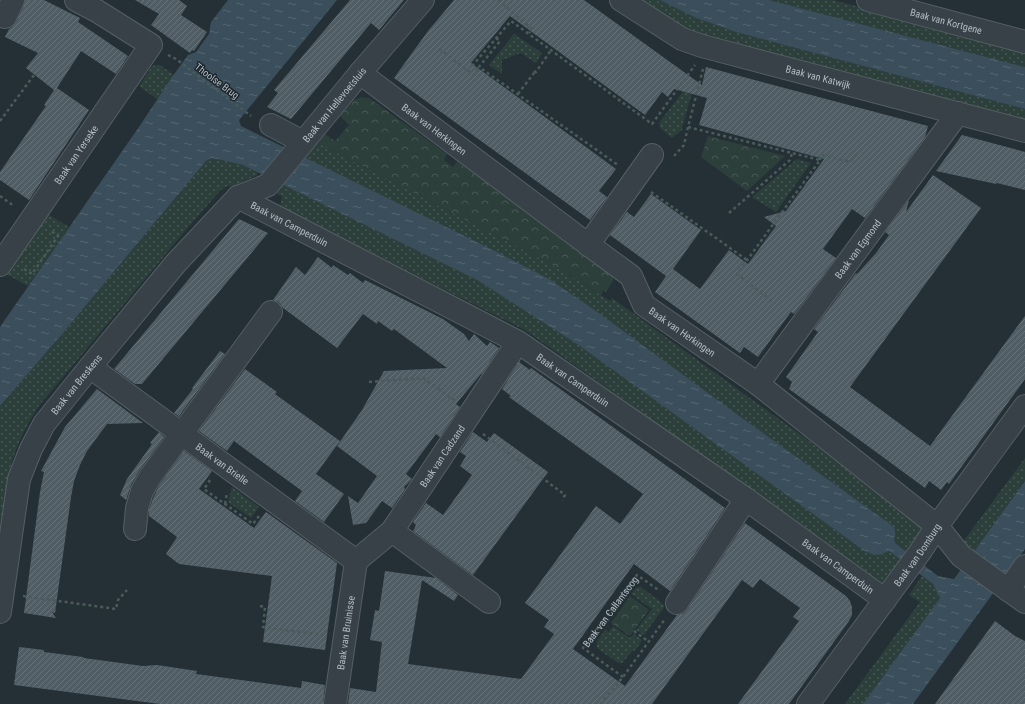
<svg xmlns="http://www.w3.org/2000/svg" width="1025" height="704" viewBox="0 0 1025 704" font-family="'Roboto Condensed',sans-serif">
<defs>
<pattern id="grass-dots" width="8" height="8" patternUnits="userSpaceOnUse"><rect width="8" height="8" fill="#2c3f3a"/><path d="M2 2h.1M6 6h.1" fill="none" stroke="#485955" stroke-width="1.8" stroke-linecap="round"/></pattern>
<pattern id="park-crowns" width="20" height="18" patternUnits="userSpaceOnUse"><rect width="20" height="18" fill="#2c3f3a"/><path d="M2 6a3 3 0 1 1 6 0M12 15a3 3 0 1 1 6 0" fill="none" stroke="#485955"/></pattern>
<pattern id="water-ripples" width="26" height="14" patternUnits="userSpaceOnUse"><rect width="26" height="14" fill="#3a4f5b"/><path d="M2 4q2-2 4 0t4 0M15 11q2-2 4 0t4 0" fill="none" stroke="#546671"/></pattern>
<pattern id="building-hatch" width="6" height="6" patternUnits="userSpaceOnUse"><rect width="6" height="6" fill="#505d65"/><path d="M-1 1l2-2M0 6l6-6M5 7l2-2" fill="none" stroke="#677279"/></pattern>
</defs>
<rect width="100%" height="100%" fill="#243036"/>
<path fill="url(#grass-dots)" d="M631,0H660L696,18L736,32L1025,109V124L699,36Z
M769,0H833L1025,51V67Z
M514,34L542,53L536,63L521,53L502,60V74L489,65Z
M157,65H160L174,75L157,99L139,86L152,66Z
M691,81L695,82L682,128L683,129L672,138L660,128L659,123Z
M318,143L560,269L610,301L612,298L921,522L923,529L907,553L896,544L894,540C896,534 896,531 893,526L738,415L304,157Z
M212,158L243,165L257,172V175L232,187L227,186L220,191L190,225L38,407C24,429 13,452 8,478L0,555V406L63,333L206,161Z
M797,159L811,163L776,212L752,197Z
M282,184L477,280L551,325L863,550C872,555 879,555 889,551L901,560L884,583L878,584L699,456L627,402L525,330L280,207L282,196L277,194Z
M46,213L69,227L28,286L4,273Z
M1025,458V481L974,551L962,543Z
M232,487L259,507L251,518L228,502Z
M922,576L933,584L940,598L863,704H845L920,602L909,595Z
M638,587H641L662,603L664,606L663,609L644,635L636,630L652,609L631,594L635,589Z
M613,626L630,638L634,634L642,640L635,651L633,650L622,663H618L597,648C595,641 602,635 605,630L609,632Z"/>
<path fill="url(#park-crowns)" d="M361,97L369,98L447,154L444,160L453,167L457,161L611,273L613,274V281L606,292L603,290L601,295L560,269L318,143L325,134L335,141L349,125L340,116L354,100Z
M708,136L719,139L785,156L747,191L701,157Z
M630,596L649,610L630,636L611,623Z"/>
<path fill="url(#water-ripples)" d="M228,0H337L239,120L241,126L497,252L549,279L596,311L738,415L893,526C896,531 896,534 894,540L896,544L938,576L954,579L1025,481V549L913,704H863L940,598L933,584L889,551C878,556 874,556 863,550L577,344L477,280L243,165L212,158L206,161L63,333L0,406V327L141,124L172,77L188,55L196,52L209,34L211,22Z
M660,0H769L1025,67V109L736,32L696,18Z"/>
<path fill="url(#building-hatch)" d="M25,0H44L80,18L78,22L128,56L116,74L81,51L57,88L89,110L29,200L0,180V172L46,106L44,105L54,90L26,68L38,53L5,37L9,29L12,27L16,22L24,5Z
M135,0H179L187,6L181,15L207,32L194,51L192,50L190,53L151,25L159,14Z
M350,0H404L379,30L371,23L291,119L267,107L278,93L274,90Z
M454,0H584L702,85L706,67L928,126L925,137L865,218L852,209L823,249L836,258L794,314L791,312L758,357L744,347L740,353L655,292L666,276L610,235L627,212L634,217L651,194L701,230L673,269L700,289L729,250L748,264L776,226L764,217L786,211L824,159L699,125L707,98L674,89L668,97L662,92L645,115L510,16L471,63L616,169L599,191L607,197L590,220L394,78L428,31Z
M962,135L1025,152V190L997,183L996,184L936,171Z
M933,175L981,208L850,387L930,446L1025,316V379L949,484L947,482L941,490L929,481L925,488L861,441L789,389L792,382L786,377L818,332L814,329L856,273L857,274L876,253L889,235L885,232L909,200L906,212Z
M239,219L268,233L142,384H135L114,369Z
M318,257L332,268L333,265L348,275L350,273L363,283L365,280L443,319L464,334L469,341L474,334L487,346L490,342L499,348L482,374H481L456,404L460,407L440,437L436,434L406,474L412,479L404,487L405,489L392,508L382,501L366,523L353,525L348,496L358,503L377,476L337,446L362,410L384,371L447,368L394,329L392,331L378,321L377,324L363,314L337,348L283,308L279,302L273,300L296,267L305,275Z
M220,351L225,354L179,416L174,413L193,389L192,388Z
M519,362L530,370L531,368L725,508L670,591L634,564L573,649L625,686L677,615L683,614L687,610L745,523L846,596L850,601L852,607V615L849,621L789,704H738L799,621L793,617L800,608L760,579L753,588L742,580L652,704H348L350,688L376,692L382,642L370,640L375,610L379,611L385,571L436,578L458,595L454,601L422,580L408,664L521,679L554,634L544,627L549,620L525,603L596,506L620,524L643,494L509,397L511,396L502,389Z
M245,369L277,392L275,394L340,441L316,474L344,494L324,522L295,501L302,491L261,461L234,441L227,451L199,431Z
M97,389L143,423L107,424L87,451L80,465L74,481L71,497L55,613L52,612L56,618L24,613L40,492L44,472L41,471L65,427Z
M159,432L164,437L139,471L131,485L126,500L120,495L127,479L152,444L150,443Z
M473,432L487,442L494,433L548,472L473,575L413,531L416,525L413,522L426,503L443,515L472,475L460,466L466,456L460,452Z
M184,451L212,471L199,489L254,528L266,512L337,563L325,650L263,642L272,576L179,564L166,554L177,537L149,516V510L154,496L160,484Z
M995,621L1015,636L1025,641V704H935Z
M19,647L44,650V652L83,657L84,658L143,666L157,665L197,671L196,674L301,688L302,681L325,685L323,704H160L14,685Z"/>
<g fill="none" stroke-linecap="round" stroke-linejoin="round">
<g stroke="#555f65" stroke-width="24">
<g id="minor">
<path id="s2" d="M621,0L682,39L702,46L1025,131"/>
<path id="s3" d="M868,0L1025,42"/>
<path d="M5,17L13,0"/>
<path id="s4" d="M360,73L578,237L631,276L644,305L758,384L937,526L961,556L1025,602"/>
<path d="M271,125L303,142"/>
<path id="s5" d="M238,197L518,342L746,499L885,600"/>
<path d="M588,245L652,155"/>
<path id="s6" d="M0,265L151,45L97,11L76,0"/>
<path id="s7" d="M90,367L356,561"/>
<path id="s8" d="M758,384L958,113"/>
<path d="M135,529L137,508L142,491L150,477L271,312"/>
<path d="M392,531L489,602"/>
<path id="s9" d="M356,561L392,531L518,342"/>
<path d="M1008,590L1025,566"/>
<path d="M677,603L746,499"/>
<path id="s10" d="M0,612L19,479L31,449L44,424L90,367L176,263L238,197L268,185L360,73L423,0"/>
<path id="s11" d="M335,704L356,561"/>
<path id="s12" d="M808,704L920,552L937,526L1025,406"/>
</g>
</g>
<g stroke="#4a5b5a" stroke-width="2.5" stroke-dasharray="3 3" stroke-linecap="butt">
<path d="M498,0L532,29L529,33"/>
<path d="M496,38L500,41L479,67L618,165"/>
<path d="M439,49L474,75L479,67"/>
<path d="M168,55L176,59L251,116"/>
<path d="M472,66L511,21L652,124L695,65"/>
<path d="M703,69L688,127L820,160L737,274L773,302"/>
<path d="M534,71L536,72L551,50"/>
<path d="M518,94L534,73L533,72"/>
<path d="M0,121L34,75"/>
<path d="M674,156L684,145L688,127"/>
<path d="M820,160L821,155L850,162L858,153"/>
<path d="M651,192L747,260"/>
<path d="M0,196L14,206"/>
<path d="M729,213L790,160L792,153"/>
<path d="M24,269L32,274L58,236L50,230"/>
<path d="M369,382L423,378L454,400"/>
<path d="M483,434L565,495L562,500"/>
<path d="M210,480L204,489L253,524L259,516"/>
<path d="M225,504L227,493"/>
<path d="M23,596L116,609L118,600L127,590"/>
<path d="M260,606L265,607L263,627L323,635"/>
<path d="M634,631L649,642"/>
<path id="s1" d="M623,677L583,648L637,575L660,591"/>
<path d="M600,704L623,677L665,619"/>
</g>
<use href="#minor" stroke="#374147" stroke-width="22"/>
</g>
<g text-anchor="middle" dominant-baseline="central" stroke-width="3" stroke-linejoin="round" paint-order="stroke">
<g font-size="10" fill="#b2bcc3" stroke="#1d262c">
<text stroke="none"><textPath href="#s3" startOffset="81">Baak van Kortgene</textPath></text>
<text stroke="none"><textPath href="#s2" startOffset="214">Baak van Katwijk</textPath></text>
<text transform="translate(217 81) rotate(37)">Thoolse Brug</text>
<text stroke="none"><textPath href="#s10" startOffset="630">Baak van Hellevoetsluis</textPath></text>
<text stroke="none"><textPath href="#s4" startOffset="93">Baak van Herkingen</textPath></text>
<text stroke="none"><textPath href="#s6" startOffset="134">Baak van Yerseke</textPath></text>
<text stroke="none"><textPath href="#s5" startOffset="58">Baak van Camperduin</textPath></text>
<text stroke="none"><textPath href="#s8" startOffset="168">Baak van Egmond</textPath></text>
<text stroke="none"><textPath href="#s4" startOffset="417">Baak van Herkingen</textPath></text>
<text stroke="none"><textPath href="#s5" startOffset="382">Baak van Camperduin</textPath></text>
<text stroke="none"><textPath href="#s10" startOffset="246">Baak van Breskens</textPath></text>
<text stroke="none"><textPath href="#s9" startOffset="137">Baak van Cadzand</textPath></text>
<text stroke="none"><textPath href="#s7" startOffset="164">Baak van Brielle</textPath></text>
<text stroke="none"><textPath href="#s12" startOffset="185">Baak van Domburg</textPath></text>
<text stroke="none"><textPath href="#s5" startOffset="706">Baak van Camperduin</textPath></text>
<text stroke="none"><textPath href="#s1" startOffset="95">Baak van Callantsoog</textPath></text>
<text stroke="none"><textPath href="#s11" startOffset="72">Baak van Bruinisse</textPath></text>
</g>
</g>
</svg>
